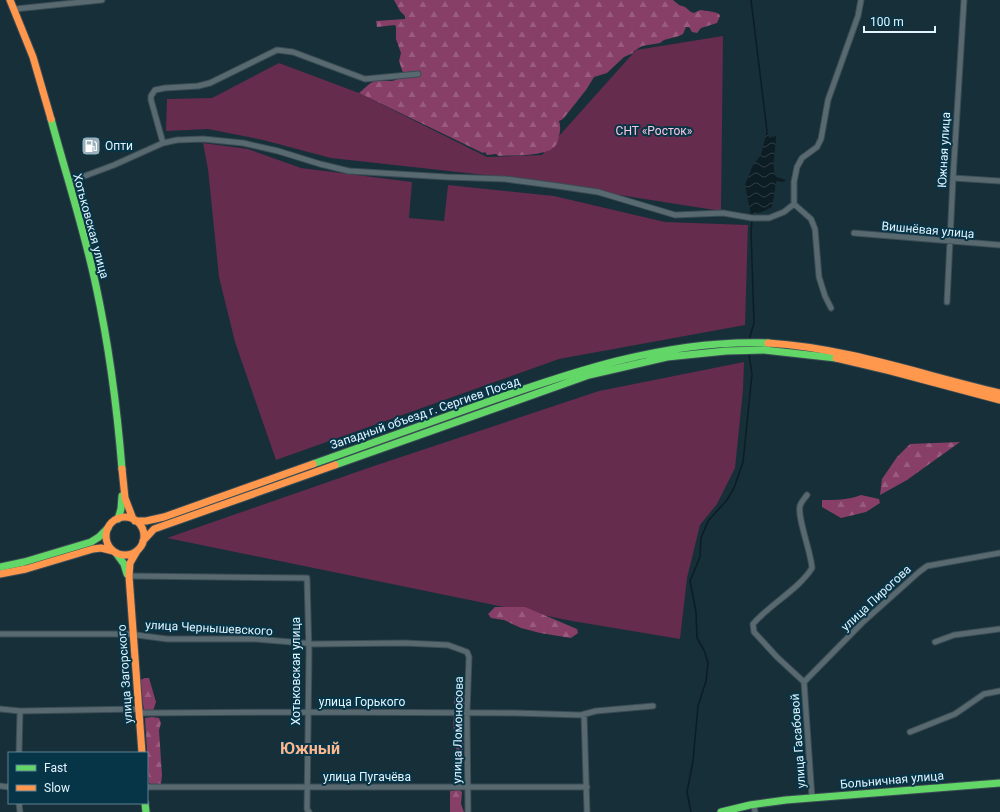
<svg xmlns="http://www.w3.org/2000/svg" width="1000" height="812" viewBox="0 0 1000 812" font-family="Roboto,sans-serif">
<defs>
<pattern id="forest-firs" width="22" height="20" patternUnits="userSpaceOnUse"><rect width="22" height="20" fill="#883f67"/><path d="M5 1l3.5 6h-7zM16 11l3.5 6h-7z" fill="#995b7e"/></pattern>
<pattern id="water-waves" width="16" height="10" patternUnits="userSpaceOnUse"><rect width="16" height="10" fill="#0d1d24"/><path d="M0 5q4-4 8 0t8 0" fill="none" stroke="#303e45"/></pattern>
</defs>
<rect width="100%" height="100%" fill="#162f39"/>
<path fill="#652c4d" d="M723,36L721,211L600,192L540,181L331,158L263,140L208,129L166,131L167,99L212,98L279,63L359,93L487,157L542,155L636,50Z
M203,143L248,149L301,168L412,182L409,218L444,221L448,185L554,196L665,222L748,225L745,325L559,359L276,460L235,342L219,277L208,169Z
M744,362L743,390L735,468L717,504L700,525L687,578L680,639L572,621L167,538L374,466L599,391Z"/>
<path fill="url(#forest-firs)" d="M394,0H673L679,5L685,7L691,12L694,13L700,10C706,11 713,11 719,14L720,16L717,23L701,28L697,33L692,32L689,27H686L683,34L679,36L664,40L660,43L642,46L634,51L633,53L624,57L607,73L594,77L586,90L563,119L559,121C561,127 560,132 559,136C558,139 558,143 556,145C548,157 513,155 499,156L496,154L487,155L485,152L483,153L359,93C363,90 367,85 371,83C382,76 394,88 403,73L399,61L401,53L396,39V27L395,25L377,27L376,21L405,19V16L400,11Z
M960,442L907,480L880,495L882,479L897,457L910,444Z
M861,495L879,499L880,503L866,512L841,518L822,507V500C835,500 848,500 861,495Z
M495,607H525L577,629L578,633L571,638L540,633L521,628L504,620L491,618L488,614Z
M145,678H149L156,702L153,711H144L140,680Z
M459,691L462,692L465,698L464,709L457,710C452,704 453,695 459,691Z
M454,716H462L464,718L463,754L459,757L458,761L462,766L461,768H453C455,761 457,753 456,745C455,735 452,726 454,716Z
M152,717L159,718L161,723L159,730L162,775L161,784C157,785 153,786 149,783L145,718Z
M459,790L462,792L461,804L464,812H450V791Z"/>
<path fill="url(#water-waves)" d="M767,130L769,138L776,136C776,147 771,169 776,177L786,180L783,182L777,181L776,182L772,207L764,211L751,215L745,185L753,165L761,155Z"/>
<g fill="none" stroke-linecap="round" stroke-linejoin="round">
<path stroke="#0d1d24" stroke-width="1.5" d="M751,0L767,131
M749,340L754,323L751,231L752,221
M691,812L687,792L693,761L698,706L706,681L708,663L704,650L697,638L696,612L690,581L700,557L701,538L708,521L727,500L734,488L743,462L752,374L749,354"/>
<g stroke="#3b4c54" stroke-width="7">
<path id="street" d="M15,9L102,0
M163,143L151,100V96L155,90L165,88L198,86L210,83L277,50L293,52L365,79L418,74
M953,178L1000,181
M69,183L82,177L114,165L163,143L177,140L203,139L243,143L278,151L320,164L349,171L447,177L505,179L558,186L598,192L675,215L723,213L752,218H769L784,212L794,204V182L797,167L802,158L817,147L821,139L828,100L858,16L861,0
M794,204L811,219L815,229L819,277L825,296L831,308
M854,233L1000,245
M947,302L953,178L964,0
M129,576L307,578L309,652L307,809L309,812
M0,634H129L167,639H255L315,644L404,643L448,645L467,652L469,657L467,713L468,812
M935,642L954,635L1000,629
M804,682L862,623L919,572L927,566L1000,553
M804,682L777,657L754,632L753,624C769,605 799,589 812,568C811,552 797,517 800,506C801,502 805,498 807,495
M804,682L812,798
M0,709L20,711L138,709L143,713L307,712L515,713L581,715L596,711L653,706
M584,714L587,812
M910,732L955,714L984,694L1000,691
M19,753L20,711
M0,786L9,787
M147,787H587
M19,803L20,812
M754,805L755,812"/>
</g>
<g stroke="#3b4c54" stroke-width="9">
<path id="fast" d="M51,119C66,175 84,229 96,286C109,346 117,407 122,469
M313,464C366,445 420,426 473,407C568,373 666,339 768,343
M335,465L589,375L667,357L726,351L764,350L836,358
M118,519L121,509L122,496
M116,553L124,564L127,574
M0,567L24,562L91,542L99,537L108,528
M145,803L146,812
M721,812L750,805L786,800L1000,783"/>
</g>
<g stroke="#3b4c54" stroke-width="9">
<path id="slow" d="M10,0L33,57L51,119
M768,343C848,348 922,375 1000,393
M836,358L887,370L1000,400
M122,469L125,498L133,519
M106 536a19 19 0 1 1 38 0a19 19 0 1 1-38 0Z
M135,521H146L164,517L313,464
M143,541L154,529L335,465
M137,551L130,563L129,576L142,753
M0,574L26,569L93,549L101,548L113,551"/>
</g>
<use href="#street" stroke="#586970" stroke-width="5"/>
<use href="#fast" stroke="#63d668" stroke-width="7"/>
<use href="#slow" stroke="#ff974d" stroke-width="7"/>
</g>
<defs>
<g id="fuel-square" transform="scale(1)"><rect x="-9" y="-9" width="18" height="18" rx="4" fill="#9bb0ba" stroke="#073548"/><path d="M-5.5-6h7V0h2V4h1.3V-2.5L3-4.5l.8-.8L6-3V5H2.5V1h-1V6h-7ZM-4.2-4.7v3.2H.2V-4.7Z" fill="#fff"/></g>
</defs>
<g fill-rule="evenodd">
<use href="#fuel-square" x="91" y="146"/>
</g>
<g text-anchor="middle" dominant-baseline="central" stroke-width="4" stroke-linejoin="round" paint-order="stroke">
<g font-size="12" fill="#fac7dd" stroke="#073548">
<text x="654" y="131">СНТ «Росток»</text>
</g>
<g font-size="12" fill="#e3f5ff" stroke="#073548" text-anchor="start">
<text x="105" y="146">Опти</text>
</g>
<g font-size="12" fill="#e3f5ff" stroke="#073548">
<text transform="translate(944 150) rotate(-87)">Южная улица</text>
<text transform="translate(91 226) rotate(75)">Хотьковская улица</text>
<text transform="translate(928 230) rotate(5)">Вишнёвая улица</text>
<text transform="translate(425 413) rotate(-19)">Западный объезд г. Сергиев Посад</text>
<text transform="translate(876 598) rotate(-43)">улица Пирогова</text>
<text transform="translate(209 628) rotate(3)">улица Чернышевского</text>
<text transform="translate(296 671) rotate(-90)">Хотьковская улица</text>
<text transform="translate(125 674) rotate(-94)">улица Загорского</text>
<text x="362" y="702">улица Горького</text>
<text transform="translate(458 730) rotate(-89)">улица Ломоносова</text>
<text transform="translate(798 741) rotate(-94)">улица Гасабовой</text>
<text x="367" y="777">улица Пугачёва</text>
<text transform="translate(892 780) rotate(-5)">Больничная улица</text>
</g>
<g font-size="16" font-weight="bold" fill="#ffb78e" stroke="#073548">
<text x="310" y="748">Южный</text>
</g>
</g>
<rect x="8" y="752" width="140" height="52" fill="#073548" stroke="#5f8291"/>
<rect x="16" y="765" width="20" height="6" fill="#63d668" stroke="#5f8291"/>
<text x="44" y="772" font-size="12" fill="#e3f5ff">Fast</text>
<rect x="16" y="785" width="20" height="6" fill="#ff974d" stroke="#5f8291"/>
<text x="44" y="792" font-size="12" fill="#e3f5ff">Slow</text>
<path d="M864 26v6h71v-6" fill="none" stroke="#e3f5ff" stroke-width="2"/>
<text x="870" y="26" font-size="12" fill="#e3f5ff" stroke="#073548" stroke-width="3" paint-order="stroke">100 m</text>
</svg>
